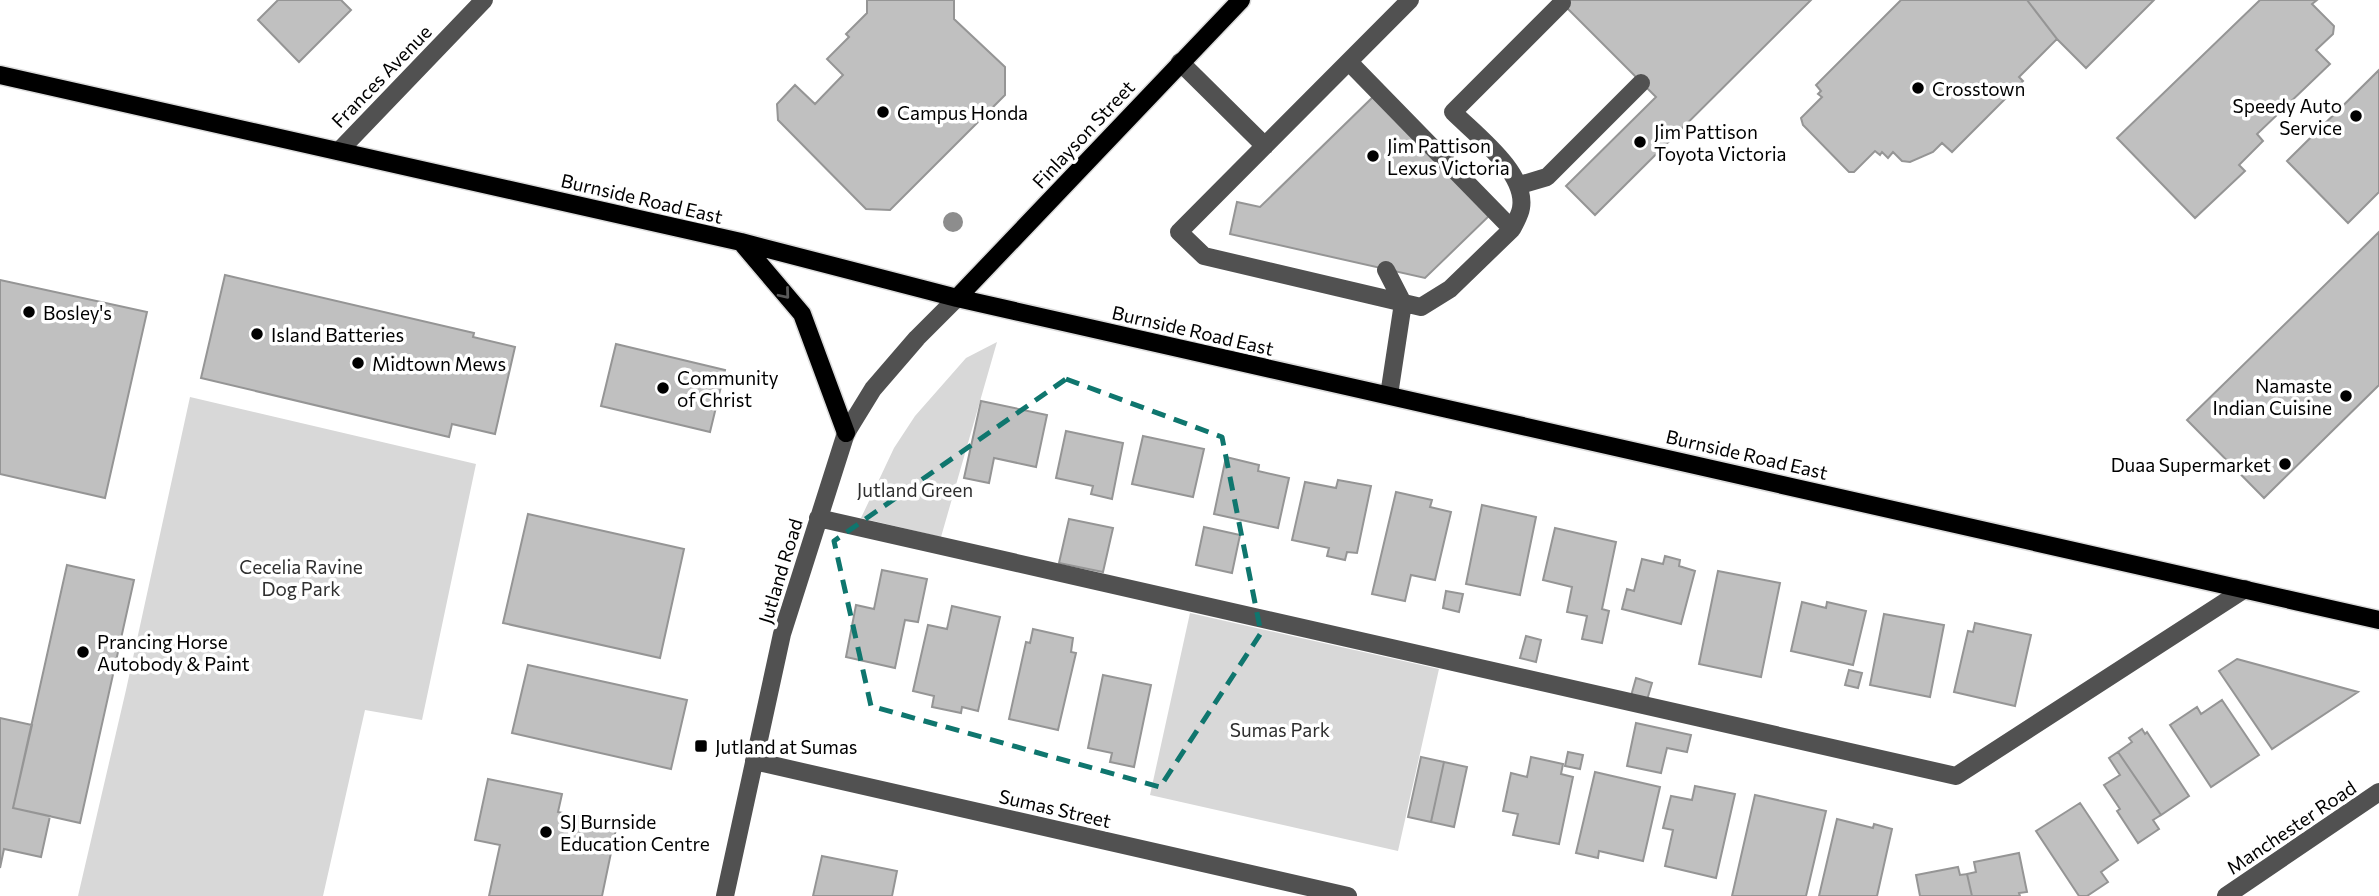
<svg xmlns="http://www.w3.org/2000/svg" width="2379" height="896" viewBox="0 0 2379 896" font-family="Commissioner,sans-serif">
<rect width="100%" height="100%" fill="#fff"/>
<path fill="#d8d8d8" d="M997,342L941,537L861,518L894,448L915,416L966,358Z
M190,397L476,464L422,720L365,710L323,896H78L126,690Z
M1190,613L1439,669L1398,851L1150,795Z"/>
<path fill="#c0c0c0" stroke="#959595" stroke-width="2" d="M278,0H341L351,10L299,62L258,20Z
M867,0H954V19L1005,67V95L890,210L866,209L778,120L777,104L795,85L815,104L843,75L827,59L849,37L846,34L867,13Z
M1559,0H1811L1595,215L1566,186L1656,97Z
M1901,0H2027L2057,39L2019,77L2023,81L1952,152L1942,143L1933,152L1910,162L1902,161L1893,152L1888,158L1882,152L1880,155L1875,151L1854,172H1849L1803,125L1801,118L1822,97L1818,94L1821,91L1816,85Z
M2027,0H2154L2086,68L2057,39Z
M2260,0H2317L2312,4L2334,26L2333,34L2316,50L2330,64L2257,134L2263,141L2239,165L2245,171L2195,218L2117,138Z
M2379,70V192L2348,223L2287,161Z
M1375,95L1491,214L1425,278L1230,234L1237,202L1260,207Z
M2379,232V385L2264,498L2187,420Z
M225,275L474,333L473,337L515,347L495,434L452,424L449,437L201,378Z
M0,280L147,312L105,498L0,474Z
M616,344L725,370L710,432L601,406Z
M981,401L1047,415L1036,467L994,458L989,483L964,478Z
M1066,431L1123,443L1112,499L1091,494L1093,486L1056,478Z
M1143,436L1204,449L1193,497L1132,484Z
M1226,457L1259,465L1258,471L1289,478L1278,528L1214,514Z
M1338,480L1371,486L1357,553L1347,552L1345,560L1327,556L1329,548L1292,540L1305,482L1336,488Z
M1396,492L1432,500L1430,507L1451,512L1435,580L1411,575L1405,601L1372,594Z
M1482,505L1536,517L1520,595L1466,584Z
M528,514L684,549L660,658L503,623Z
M1069,519L1113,528L1103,572L1059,563Z
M1204,527L1240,535L1232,573L1196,565Z
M1555,528L1616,542L1602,609L1609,611L1602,643L1582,639L1587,616L1567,612L1572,587L1543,580Z
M1665,556L1680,560L1679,566L1695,571L1681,624L1622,609L1627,589L1634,591L1642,559L1663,564Z
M67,565L134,580L80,823L13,808Z
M882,570L927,579L918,622L905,620L895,668L846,657L856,605L874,609Z
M1718,571L1780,583L1761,677L1699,664Z
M1446,591L1463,594L1459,612L1443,608Z
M1802,602L1826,608L1827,602L1866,611L1853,665L1791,651Z
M952,606L1000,617L978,711L962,707L961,713L932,707L934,696L913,691L928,625L947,629Z
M1884,614L1944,625L1930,697L1870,685Z
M1975,623L2031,635L2015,706L1954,692L1968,631L1973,632Z
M1033,629L1073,638L1071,652L1076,653L1058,730L1009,719L1026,642L1030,643Z
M1526,636L1541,640L1536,662L1520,658Z
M2237,659L2358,692L2272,749L2219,671Z
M528,665L687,700L671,769L512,733Z
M1849,670L1862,673L1858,688L1845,685Z
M1103,675L1151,685L1134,767L1110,762L1112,753L1088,748Z
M1636,678L1652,683L1647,700L1631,696Z
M2222,700L2259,755L2211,787L2170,725L2197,707L2201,714Z
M0,718L32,725L13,808L50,816L41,857L4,849L0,868Z
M1636,723L1691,735L1687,752L1667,748L1661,773L1627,766Z
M2142,729L2145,734L2147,732L2189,796L2161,815L2118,752L2132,742L2129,738Z
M1568,752L1583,755L1580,769L1565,766Z
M2118,752L2161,815L2153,820L2159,829L2138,843L2117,811L2120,809L2104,785L2120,775L2109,758Z
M1421,757L1444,762L1431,822L1408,817Z
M1531,757L1563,764L1561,774L1573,777L1559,844L1513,835L1518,814L1503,811L1511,773L1527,777Z
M1444,762L1467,767L1454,827L1431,822Z
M1595,772L1660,787L1643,861L1599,851L1598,858L1576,853Z
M488,779L562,794L558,812L617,824L602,896H489L500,845L475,840Z
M1695,786L1735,794L1716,878L1665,866L1673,830L1663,828L1671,796L1692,800Z
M1755,795L1826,811L1806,896H1732Z
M2080,803L2118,860L2101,872L2108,882L2087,896H2079L2036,831Z
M1837,819L1873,828L1874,824L1892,829L1877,896H1819Z
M2019,853L2027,892L2019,893L2020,896H1972L1967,874L1976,872L1974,862Z
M822,856L897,871L892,896H813Z
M1958,867L1960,875L1967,874L1972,896H1920L1916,875Z"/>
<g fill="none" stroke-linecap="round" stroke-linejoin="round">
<g stroke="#dbdbdb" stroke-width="21">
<path id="major" d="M0,75L741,242L957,298L2379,620
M741,242L802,314L846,433
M957,298L1241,0"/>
</g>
<path stroke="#515151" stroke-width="18" d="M1180,62L1265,146
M1349,62L1512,229L1450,289L1421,307L1204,256L1179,232L1410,0
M339,151L484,0
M1520,185L1547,177L1641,83
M1512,229C1515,223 1520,215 1521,208C1527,173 1476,135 1453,112L1562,3
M1386,270L1403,303L1389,395
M818,518L1956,776L2245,589
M754,761L1348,896
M725,896L782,634L846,433L873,389L917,338L957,298
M2226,896L2379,792"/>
<use href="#major" stroke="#000" stroke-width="18"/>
</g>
<circle fill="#8d8d8d" cx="953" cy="222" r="10"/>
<defs><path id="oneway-chevron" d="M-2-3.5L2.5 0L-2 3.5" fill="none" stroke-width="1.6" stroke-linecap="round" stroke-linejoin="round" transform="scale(1.75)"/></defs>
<use stroke="#595959" href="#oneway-chevron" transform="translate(785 294) rotate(50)"/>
<path fill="none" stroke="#0f766e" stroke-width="5" stroke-dasharray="14 9" stroke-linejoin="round" d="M1066,379L1222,437L1261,633L1160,787L871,706L834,541Z"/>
<g fill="#000" stroke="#fff" stroke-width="2.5">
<circle cx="1918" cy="88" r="7"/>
<circle cx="883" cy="112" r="7"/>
<circle cx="2356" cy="116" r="7"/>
<circle cx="1640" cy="142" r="7"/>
<circle cx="1373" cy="156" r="7"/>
<circle cx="29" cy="312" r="7"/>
<circle cx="257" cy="334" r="7"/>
<circle cx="358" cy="363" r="7"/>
<circle cx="663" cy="388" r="7"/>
<circle cx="2346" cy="396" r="7"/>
<circle cx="2285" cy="464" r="7"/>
<circle cx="83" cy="652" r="7"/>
<rect x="694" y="739" width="14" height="14" rx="3.5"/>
<circle cx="546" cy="832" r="7"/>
</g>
<g text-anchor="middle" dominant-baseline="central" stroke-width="7" stroke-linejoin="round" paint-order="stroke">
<g font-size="19" fill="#000" stroke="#fff">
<text transform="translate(381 76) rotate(-46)">Frances Avenue</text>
<text transform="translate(1083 134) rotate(-47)">Finlayson Street</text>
<text transform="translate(642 198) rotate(13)">Burnside Road East</text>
<text transform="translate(1193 330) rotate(13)">Burnside Road East</text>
<text transform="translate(1747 454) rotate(13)">Burnside Road East</text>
<text transform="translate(780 571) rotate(-73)">Jutland Road</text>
<text transform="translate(1055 808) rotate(13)">Sumas Street</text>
<text transform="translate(2291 827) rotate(-34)">Manchester Road</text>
</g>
<g font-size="19" fill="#000" stroke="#fff" text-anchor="start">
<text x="1932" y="88">Crosstown</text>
<text x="2342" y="105" text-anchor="end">Speedy Auto<tspan x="2342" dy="22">Service</tspan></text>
<text x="897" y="112">Campus Honda</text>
<text x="1654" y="131">Jim Pattison<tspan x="1654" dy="22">Toyota Victoria</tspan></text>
<text x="1387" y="145">Jim Pattison<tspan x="1387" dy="22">Lexus Victoria</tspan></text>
<text x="43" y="312">Bosley's</text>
<text x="271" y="334">Island Batteries</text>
<text x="372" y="363">Midtown Mews</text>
<text x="677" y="377">Community<tspan x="677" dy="22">of Christ</tspan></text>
<text x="2332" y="385" text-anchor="end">Namaste<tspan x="2332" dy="22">Indian Cuisine</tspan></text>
<text x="2271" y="464" text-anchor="end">Duaa Supermarket</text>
<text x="97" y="641">Prancing Horse<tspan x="97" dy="22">Autobody &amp; Paint</tspan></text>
<text x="715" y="746">Jutland at Sumas</text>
<text x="560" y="821">SJ Burnside<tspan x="560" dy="22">Education Centre</tspan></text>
</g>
<g font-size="19" fill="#2f2f2f" stroke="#fff">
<text x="915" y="489">Jutland Green</text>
<text x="301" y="566">Cecelia Ravine<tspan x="301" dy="22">Dog Park</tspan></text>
<text x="1280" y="729">Sumas Park</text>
</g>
</g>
</svg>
